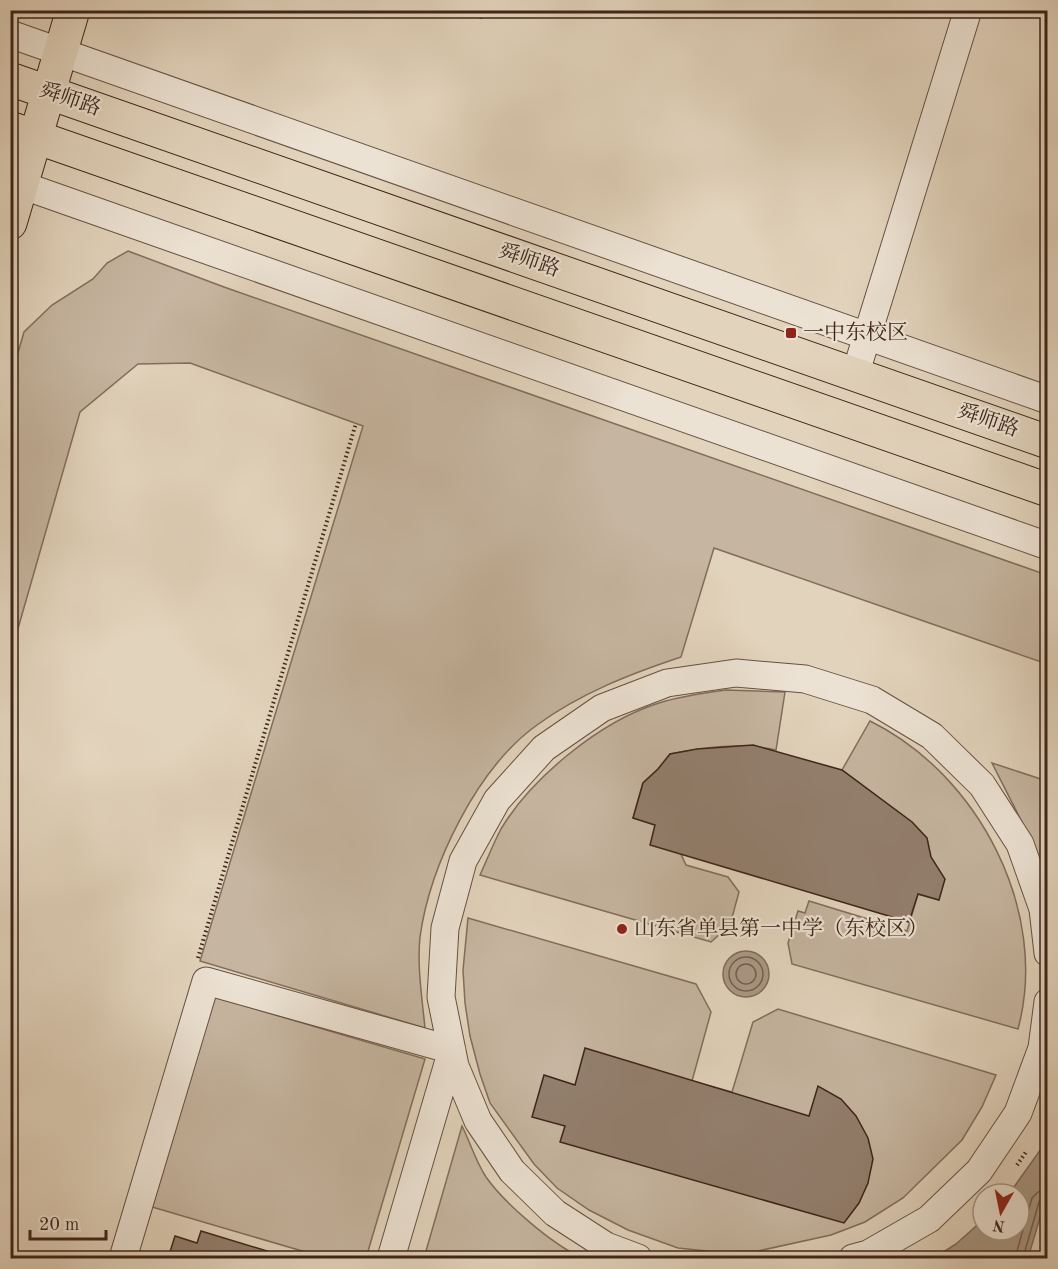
<svg xmlns="http://www.w3.org/2000/svg" width="1058" height="1269" viewBox="0 0 1058 1269" font-family="'Old Standard TT','Noto Serif SC',serif">
<rect width="100%" height="100%" fill="#e2d3bc"/>
<filter id="stains"><feTurbulence type="fractalNoise" baseFrequency=".00333" numOctaves="4"/><feColorMatrix values="0 0 0 0 .2 0 0 0 0 .09 0 0 0 0 .02 0 0 0 .5 -.17"/></filter>
<radialGradient id="worn" r=".72"><stop offset=".6" stop-color="#630" stop-opacity="0"/><stop offset="1" stop-color="#630" stop-opacity=".3"/></radialGradient>
<path fill="#c6b5a0" stroke="#826d5c" stroke-width="1.5" d="M128,251L224,287L1047,575V664L714,548L681,657C630,674 581,693 537,725C477,768 430,865 420,937C417,966 422,998 425,1028L200,961L363,426L190,363L138,364L80,412L11,653V377L24,332L52,305L93,279L107,263Z
M726,690L785,692L776,750C740,742 705,747 670,754L658,769L643,783L633,818L655,825L681,854L686,865L728,877L739,892L730,925L711,942L480,875C487,860 493,844 501,829C532,777 601,721 659,703C681,696 704,693 726,690Z
M870,721C978,774 1050,911 1018,1029L792,964L788,943L798,911L805,913L809,901L907,931L918,894L939,900L927,838L912,822L842,770Z
M992,763L1047,781V887L1026,830Z
M468,918L696,984L711,1012L692,1081L732,1092L753,1022L778,1009L996,1075L982,1107L962,1140L903,1198L865,1222L831,1235L758,1251L716,1252L678,1248L628,1230L589,1210L557,1188L534,1164L490,1103L480,1074L470,1036L465,1003L463,970Z
M214,997L425,1059L366,1258H326L152,1207Z
M462,1126C470,1142 476,1162 486,1177C505,1204 552,1244 582,1258H424Z"/>
<path fill="#aa9885" stroke="#7f6a5a" stroke-width="1.5" d="M723 974a23 23 0 1 1 46 0a23 23 0 1 1-46 0Z
M1047,1134V1194L1028,1258H934L956,1244L983,1220V1230H1019V1194H1009L1041,1149Z"/>
<g fill="none" stroke-linecap="round" stroke-linejoin="round">
<path stroke="#745e4f" stroke-width="1.5" d="M729 974a17 17 0 1 1 34 0a17 17 0 1 1-34 0Z
M736 974a10 10 0 1 1 20 0a10 10 0 1 1-20 0Z
M1015,1258L1032,1198L1038,1192L1048,1190
M1023,1258L1039,1202L1042,1198L1048,1197"/>
</g>
<path fill="#937f6e" stroke="#3e2519" stroke-width="1.5" d="M457,10H483L481,18Z
M753,745L842,770L912,822L927,838L931,857L945,879L939,900L918,894L909,922L650,845L655,825L633,818L643,783L658,769L670,754L697,749Z
M585,1048L809,1116L818,1086L841,1099L856,1116L868,1138L873,1159L868,1183L859,1203L844,1223L560,1142L565,1126L532,1117L544,1075L575,1085Z
M201,1231L290,1258H168L175,1236L197,1243Z"/>
<g fill="none" stroke-linecap="round" stroke-linejoin="round">
<g stroke="#675042" stroke-width="29">
<path id="minor" d="M10,34L1048,400
M10,181L1048,546
M855,375L968,10
M123,1258L206,981L452,1050L391,1258
M638,1258L606,1246L555,1213L512,1171L478,1121L455,1066L441,997L445,928L463,861L497,800L544,748L602,708L667,683L736,673L805,679L872,700L932,736L982,785L1020,844L1043,909L1048,953
M853,1258L868,1254L929,1219L979,1171L1018,1113L1042,1048L1048,1002"/>
</g>
<g stroke="#3e2519" stroke-width="35">
<path id="major" d="M10,79L1048,442
M10,128L1048,490
M10,223L73,10"/>
</g>
<path stroke="#3e2519" stroke-width="4" stroke-dasharray="1.5 3" stroke-linecap="butt" d="M198,958L356,423
M1017,1165L1026,1152
M1043,1258L1048,1244"/>
<use href="#minor" stroke="#ece2d3" stroke-width="27"/>
<use href="#major" stroke="#e2d3bc" stroke-width="33"/>
</g>
<g fill="#8f2418" stroke="#ece2d3" stroke-width="2">
<rect x="785" y="327" width="12" height="12" rx="3"/>
<circle cx="622" cy="929" r="6"/>
</g>
<g text-anchor="middle" dominant-baseline="central" stroke-width="4.5" stroke-linejoin="round" paint-order="stroke">
<g font-size="21" fill="#3e2519" stroke="#ece2d3">
<text transform="translate(70 100) rotate(19)">舜师路</text>
<text transform="translate(529 261) rotate(19)">舜师路</text>
<text transform="translate(988 421) rotate(19)">舜师路</text>
</g>
<g font-size="21" fill="#3e2519" stroke="#ece2d3" text-anchor="start">
<text x="803" y="333">一中东校区</text>
<text x="634" y="929">山东省单县第一中学（东校区）</text>
</g>
</g>
<rect width="1058" height="1269" fill="none" stroke="#e2d3bc" stroke-width="36"/>
<rect x="12" y="12" width="1034" height="1245" fill="none" stroke="#3e2519" stroke-width="3"/>
<rect x="18" y="18" width="1022" height="1233" fill="none" stroke="#3e2519" stroke-width="1.5"/>
<g transform="translate(1001 1212) rotate(189)"><circle r="28" fill="#ece2d3" stroke="#a69689" stroke-width="1.5"/>
<path d="M0-4.5L10 22L0 15L-10 22Z" fill="#8f2418"/>
<text y="-9" font-size="16" font-weight="bold" text-anchor="middle" fill="#3e2519">N</text>
</g>
<path d="M30 1230v9h76v-9" fill="none" stroke="#3e2519" stroke-width="3"/>
<text x="39" y="1230" font-size="18" fill="#3e2519" stroke="#ece2d3" stroke-width="4.5" paint-order="stroke">20 m</text>
<rect width="100%" height="100%" filter="url(#stains)"/>
<rect width="100%" height="100%" fill="url(#worn)"/>
</svg>
